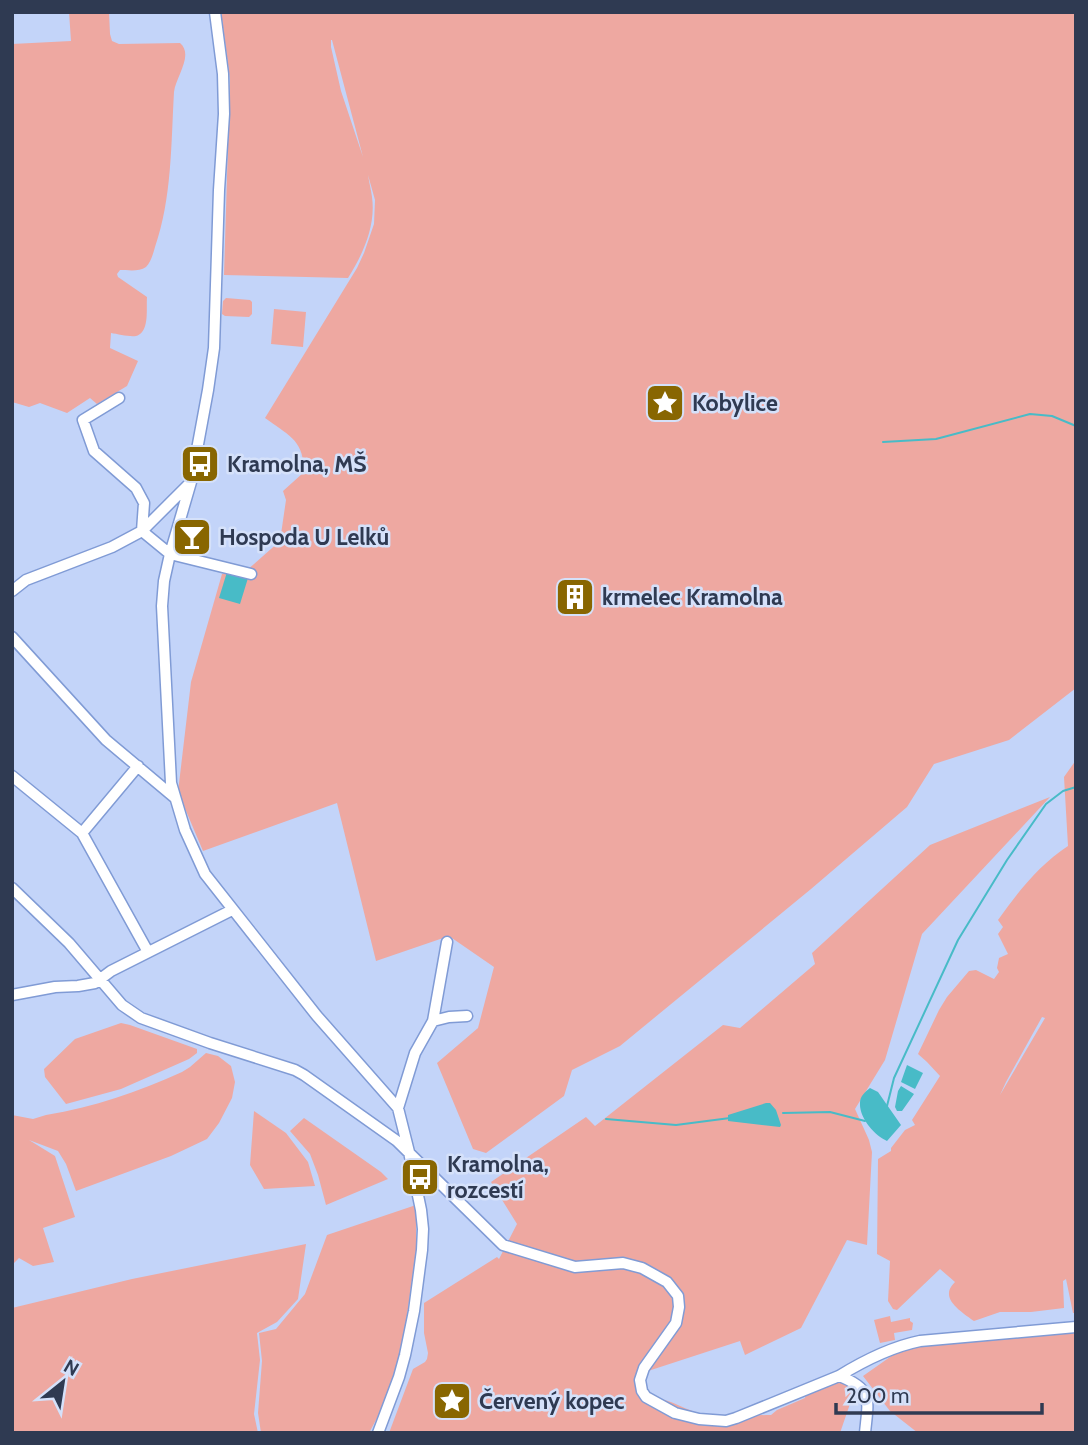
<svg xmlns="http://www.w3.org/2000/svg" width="1088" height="1445" viewBox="0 0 1088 1445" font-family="Cabin,sans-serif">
<rect width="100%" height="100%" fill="#c3d4f9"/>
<path fill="#eea8a1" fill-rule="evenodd" d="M69,12H109L110,34L112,41L119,44L180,43C194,55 176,76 174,92C171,144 172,198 155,247C153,254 151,262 146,267C139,272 128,270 120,270L117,274L118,277L147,297C146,309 150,332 136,336C129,337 118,334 111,333L110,348L138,361L127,386L97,404L90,398L67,413L40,403L29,407L12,402V44L71,41Z
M221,12H1076V688L1009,740L934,764L907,807L811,889L620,1046L572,1070L564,1096L486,1153L473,1149L437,1063L478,1028L494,967L449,936L376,961L337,803L203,851L178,792L191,682L222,574L246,571L280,541L286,500L283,491L303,473C306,441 288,435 265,418L357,268L364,253L374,224L375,200L368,175C369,182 371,189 372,197C376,226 363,254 348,278L224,275L230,79ZM331,40H332L363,157L341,91L331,47Z
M226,298L250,300L252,302V314L249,317L225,316L222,314L223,301Z
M274,309L306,312L303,347L271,344Z
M1076,760V1313H1073L1066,1279L1063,1281L1064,1308L1031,1312H1000L974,1321C966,1315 948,1304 949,1293C949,1289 952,1285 955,1282L940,1269L897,1310L893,1309L888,1301L890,1261L877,1254L878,1159L891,1151V1148L905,1130L915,1125L912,1120L940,1076L927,1062L918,1054L939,1010L947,997L969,971L976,970L994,979L999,972L997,968L999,958L1008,954L998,934L1003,927L998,920C1018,892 1039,865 1068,846L1064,777ZM1042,1017L1045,1018L1000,1095L1006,1082Z
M1050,797L922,934L885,1060L855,1109L869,1140L872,1152L867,1245L847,1240L801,1328L745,1355L740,1341L648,1371C643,1382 645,1389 653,1398C672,1399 686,1411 705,1415C724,1418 751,1415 771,1415L777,1410L805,1398L806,1392L833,1380L853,1384L852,1398L840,1433H389L413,1369L425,1362L427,1359L428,1353L424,1333V1303L497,1257L499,1259L517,1224L491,1182L586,1117L595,1126L723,1025L740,1028L815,964L812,953L930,845Z
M121,1023L130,1025L197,1049V1053L189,1059L121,1089L66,1104L45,1077L44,1069L75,1039Z
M206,1053L218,1056L231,1066L235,1082L232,1098L219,1123L207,1139L171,1156L76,1191L66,1164L58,1151L29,1140L55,1156L75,1217L43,1228L54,1262L33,1266L19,1258L12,1265V1115L33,1119L46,1115C94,1107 138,1092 182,1072L190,1067Z
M254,1111L286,1133L308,1162L315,1186L264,1189L250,1165Z
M304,1118L381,1172L388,1179L326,1205L318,1175L310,1154L290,1131Z
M416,1205V1251L402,1351L384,1405L369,1433H261L258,1413L262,1361L259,1333L276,1329L305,1294L327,1235Z
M306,1244L298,1299L277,1322L257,1333L260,1360L254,1414L258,1433H12V1308L132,1279Z
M890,1316L891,1322L910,1318V1321L913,1323L912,1330L894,1333L895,1340L880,1343L874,1320Z
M1076,1332V1433H918L890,1411L863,1376L900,1350L928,1345Z"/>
<path fill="#48bbc7" d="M227,572L248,578L240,604L219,598Z
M907,1065L923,1073L915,1089L901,1082Z
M901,1086L914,1094L902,1111H897L895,1107L898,1091Z
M870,1088L878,1092L901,1125L887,1141C875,1136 859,1118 860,1103C860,1096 865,1092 870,1088Z
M766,1103H770L776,1110L781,1125L780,1127L728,1121V1115Z"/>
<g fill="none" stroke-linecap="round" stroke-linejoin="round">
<path stroke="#48bbc7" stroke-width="2" d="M883,442L936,439L1030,414L1052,416L1076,426
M887,1106L894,1078L958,940L1007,860L1046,804L1063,791L1076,787
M783,1113L830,1112L865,1121
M606,1119L676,1125L730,1118"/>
<g stroke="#809bd5" stroke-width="13">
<path id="minor" d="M215,12L223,74L224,114L219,190L214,348L208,390L191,482L170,554L164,581L162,606L171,783L185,830L205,874L317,1016L398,1108L409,1152L421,1210L423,1229L422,1250L414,1311L405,1355L399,1377L378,1433
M119,398L83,420L94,451L136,488L144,503L142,531L170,554L251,574
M12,591L26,580L112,547L142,531L191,482
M12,637L106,740L174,797
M12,776L82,833L148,952
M82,833L138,766
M12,888L69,943L122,1005L141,1018L210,1043L295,1070L304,1075L397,1141L503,1245L575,1267L623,1263L642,1268L667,1282L678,1296L679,1307L676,1323L644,1368L640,1380L642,1391L646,1397L675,1413L699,1419L726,1421L736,1418L839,1376C865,1360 891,1347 920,1341L1076,1327
M12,995L55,987L78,986L95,983L111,971L232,910
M433,1021L449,1017L467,1016
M398,1108L415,1053L433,1021L447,942
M839,1376C874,1389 868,1401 865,1433"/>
</g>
<use href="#minor" stroke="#fff" stroke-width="10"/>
</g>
<defs>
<g id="sight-square" transform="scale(2.0125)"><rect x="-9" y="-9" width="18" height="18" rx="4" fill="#886601" stroke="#d5e1fa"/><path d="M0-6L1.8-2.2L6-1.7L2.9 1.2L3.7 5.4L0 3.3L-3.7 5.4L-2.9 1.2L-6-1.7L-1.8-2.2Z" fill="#fff"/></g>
<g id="bus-square" transform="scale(2.0125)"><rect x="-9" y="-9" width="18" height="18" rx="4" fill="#886601" stroke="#d5e1fa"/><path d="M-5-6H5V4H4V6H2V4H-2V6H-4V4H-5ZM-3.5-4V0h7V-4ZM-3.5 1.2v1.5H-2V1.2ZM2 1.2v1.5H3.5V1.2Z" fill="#fff"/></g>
<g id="bar-square" transform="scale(2.0125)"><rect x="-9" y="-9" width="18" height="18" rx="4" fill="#886601" stroke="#d5e1fa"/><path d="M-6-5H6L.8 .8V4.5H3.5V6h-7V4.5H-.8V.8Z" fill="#fff"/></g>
<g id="building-square" transform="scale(2.0125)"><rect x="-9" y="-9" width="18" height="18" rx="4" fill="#886601" stroke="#d5e1fa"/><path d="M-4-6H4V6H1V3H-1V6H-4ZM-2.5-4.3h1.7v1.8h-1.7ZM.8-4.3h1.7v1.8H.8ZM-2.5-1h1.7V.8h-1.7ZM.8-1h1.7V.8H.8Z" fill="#fff"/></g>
</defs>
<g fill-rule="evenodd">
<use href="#sight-square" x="665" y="403"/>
<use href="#bus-square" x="200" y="464"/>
<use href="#bar-square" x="192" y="537"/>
<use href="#building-square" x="575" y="597"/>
<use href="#bus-square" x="420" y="1177"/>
<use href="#sight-square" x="452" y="1401"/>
</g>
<g text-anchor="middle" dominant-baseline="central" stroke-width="5" stroke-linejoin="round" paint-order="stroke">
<g font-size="23" font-weight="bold" fill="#2f3a52" stroke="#d5e1fa" text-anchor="start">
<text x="692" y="403">Kobylice</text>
<text x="227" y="464">Kramolna, MŠ</text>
<text x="219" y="537">Hospoda U Lelků</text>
<text x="602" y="597">krmelec Kramolna</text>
<text x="447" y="1164">Kramolna,<tspan x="447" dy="26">rozcestí</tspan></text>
<text x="479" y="1401">Červený kopec</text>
</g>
</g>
<rect width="1088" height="1445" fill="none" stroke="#2f3a52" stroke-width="28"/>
<g transform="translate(63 1382) rotate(30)" stroke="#d5e1fa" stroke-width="5" paint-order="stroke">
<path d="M0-5L12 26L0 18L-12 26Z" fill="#2f3a52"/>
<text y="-10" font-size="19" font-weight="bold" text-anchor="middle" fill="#2f3a52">N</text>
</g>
<path d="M836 1403v10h206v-10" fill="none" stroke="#2f3a52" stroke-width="3.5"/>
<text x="846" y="1403" font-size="21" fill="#2f3a52" stroke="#d5e1fa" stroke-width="5" paint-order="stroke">200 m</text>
</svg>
